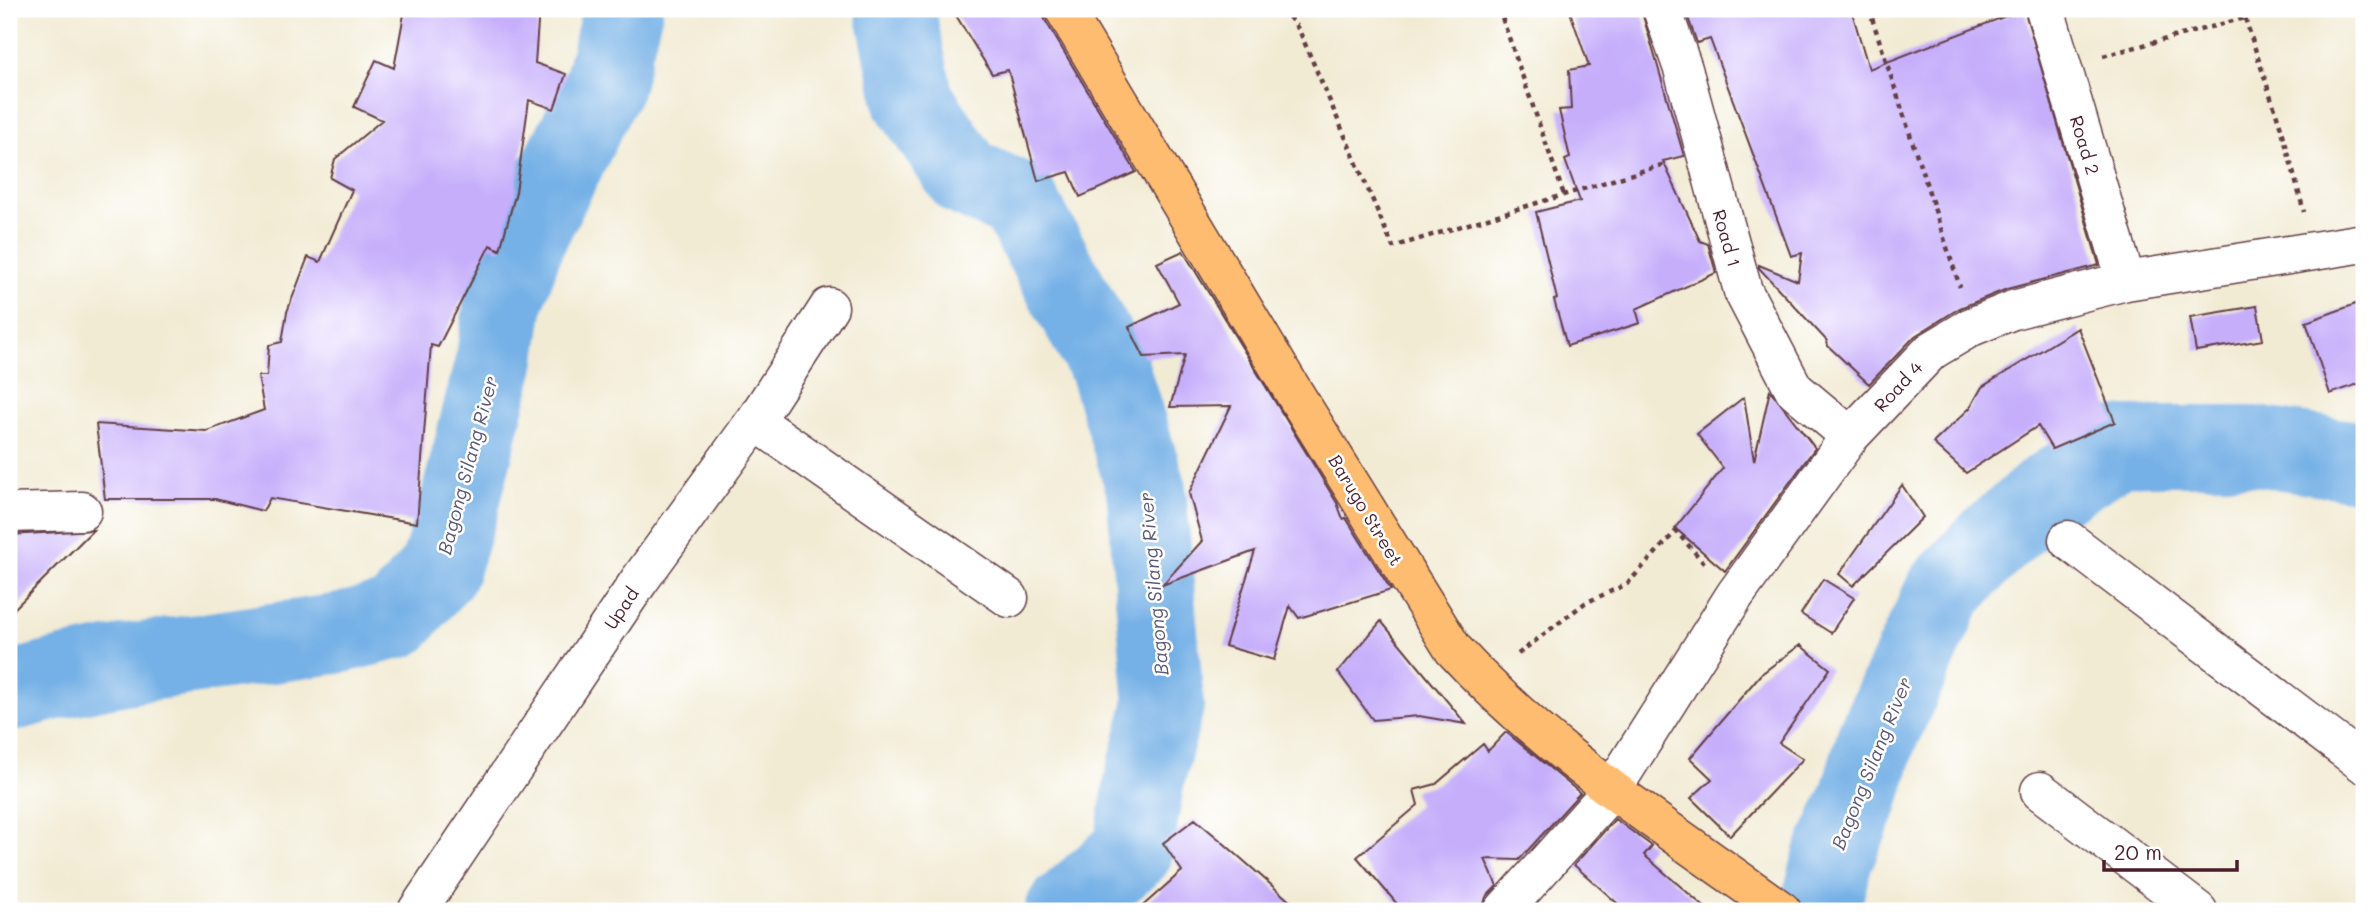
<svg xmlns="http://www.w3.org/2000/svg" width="2373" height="920" viewBox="0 0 2373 920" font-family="Mali,sans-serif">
<rect width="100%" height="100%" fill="#fff"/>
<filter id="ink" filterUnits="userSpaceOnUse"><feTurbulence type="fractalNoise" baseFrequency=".0143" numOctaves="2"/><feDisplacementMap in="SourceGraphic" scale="14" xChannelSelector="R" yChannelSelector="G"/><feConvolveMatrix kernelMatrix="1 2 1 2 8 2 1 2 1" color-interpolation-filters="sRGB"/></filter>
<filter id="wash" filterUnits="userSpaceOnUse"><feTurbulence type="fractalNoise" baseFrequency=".00686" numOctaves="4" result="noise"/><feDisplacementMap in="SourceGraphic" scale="28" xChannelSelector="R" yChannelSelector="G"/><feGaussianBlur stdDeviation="1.57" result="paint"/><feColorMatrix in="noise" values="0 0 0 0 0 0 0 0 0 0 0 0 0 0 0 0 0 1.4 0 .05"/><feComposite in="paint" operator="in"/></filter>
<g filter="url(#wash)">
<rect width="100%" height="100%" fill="#f2ebd4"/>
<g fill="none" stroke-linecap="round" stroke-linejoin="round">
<path stroke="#74b0e6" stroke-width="80" d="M895,9L914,101L965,177L1018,201L1108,365L1146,488L1164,705L1145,777L1133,851L1065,911
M9,692L69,676L129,664L341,633L397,619L439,569L459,506L496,358L504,301L525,240L604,83L623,9
M1819,911L1833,858L1859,800L1877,737L1945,591L1993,540L2048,492L2120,446H2256L2364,462"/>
</g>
<g id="blocks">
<path fill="#c6aefb" d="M405,9H539L535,63L566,74L554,109L529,100L516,192L500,250L490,245L438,347L431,345L417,523L270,498L263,511L215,499H105L96,424L207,431L264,410L258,376H267L269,345L282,342L287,312L308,257L320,262L352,190L330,178L335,159L382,120L354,107L376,60L394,68Z
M952,9H1042L1045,20L1136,172L1080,197L1069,172L1038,181L1008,70L992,74Z
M1569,9H1641L1684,156L1663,161L1700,241L1708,244L1716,273L1636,309L1640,323L1567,346L1554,300L1557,299L1536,212L1580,201L1565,160L1570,158L1559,110L1571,109L1569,70L1589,66Z
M1685,9H1851L1869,69L2024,9L2099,265L2007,289L1960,308L1915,336L1869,384L1828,346L1827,341L1759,268V265L1798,281L1802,253L1791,256L1710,39L1697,43Z
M1183,251L1337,503L1343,519L1346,518L1391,590L1299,618L1290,606L1274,660L1225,646L1255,551L1162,585L1202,541L1189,493L1231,406L1170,407L1185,355L1144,357L1129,327L1179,303L1157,263Z
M2364,301V382L2330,394L2306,322Z
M2257,306L2263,340L2196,351L2190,317Z
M2078,328L2115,422L2052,449L2038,426L1966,473L1933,443L1970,408L1982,387Z
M1770,390L1815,448L1725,571L1675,528L1723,468L1697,434L1744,397L1754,461Z
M1902,485L1923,517L1853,586L1839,574Z
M93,530L9,614V535Z
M1823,579L1854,598L1831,633L1801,614Z
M1381,621L1466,724L1419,716L1373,720L1338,672Z
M1800,645L1830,669L1779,743L1803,759L1730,836L1691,798L1712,779L1690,758L1760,675Z
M1506,732L1580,793L1519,860L1485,859L1497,886L1486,897L1482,911H1403L1357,857L1418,805L1414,790L1436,784L1483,744L1488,751Z
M1195,819L1220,840L1301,911H1137L1182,871L1163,843Z
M1615,819L1652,846L1644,855L1709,911H1626L1574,865Z"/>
</g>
</g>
<g filter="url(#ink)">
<use href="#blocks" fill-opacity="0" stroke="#633e44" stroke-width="2"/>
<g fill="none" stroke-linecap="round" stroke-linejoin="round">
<g stroke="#633e44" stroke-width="41">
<path id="minor" d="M1662,9L1683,69L1743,291L1794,389L1850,436
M2045,9L2126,281
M755,421L1009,598
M9,513L82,511
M2068,540L2364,764
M2040,791L2198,911
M417,911L639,581L755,421L829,307
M1503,911L1611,791L1735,595L1850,436L1931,351L1971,327L2013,310L2126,281L2364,243"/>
</g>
<g stroke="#633e44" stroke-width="41">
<path id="major" d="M1064,9L1288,383L1453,649C1547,753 1669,829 1782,911"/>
</g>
<path stroke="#633e44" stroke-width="4.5" stroke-dasharray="5 5" stroke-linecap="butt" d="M1283,9L1299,30L1393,247L1665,164
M1499,9L1564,195
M1869,9L1960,287
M2242,9L2283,134L2304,212
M2103,56L2244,18
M1518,654L1585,603L1627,584L1676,531L1705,564"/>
<use href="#minor" stroke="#fff" stroke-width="38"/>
<use href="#major" stroke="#fdbc70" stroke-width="38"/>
</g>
</g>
<g text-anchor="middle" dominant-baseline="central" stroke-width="5" stroke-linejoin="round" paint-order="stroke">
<g font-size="18" fill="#4a1f2b" stroke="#fff">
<text transform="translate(2085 145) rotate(73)">Road 2</text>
<text transform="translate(1727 238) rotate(74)">Road 1</text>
<text transform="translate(1898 386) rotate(-47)">Road 4</text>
<text transform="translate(1366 510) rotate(59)">Barugo Street</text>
<text transform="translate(621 608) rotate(-56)">Upad</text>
</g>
<g font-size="19" font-style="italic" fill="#5b5976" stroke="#fff">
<text transform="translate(467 465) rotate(-75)">Bagong Silang River</text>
<text transform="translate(1153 584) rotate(-95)">Bagong Silang River</text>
<text transform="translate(1871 763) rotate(-68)">Bagong Silang River</text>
</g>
</g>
<rect width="2373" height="920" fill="none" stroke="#fff" stroke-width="35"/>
<path d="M2104 860v10h133v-10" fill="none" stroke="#4a1f2b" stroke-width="3.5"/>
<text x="2114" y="860" font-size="21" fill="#4a1f2b" stroke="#ffffff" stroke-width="5" paint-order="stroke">20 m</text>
</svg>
